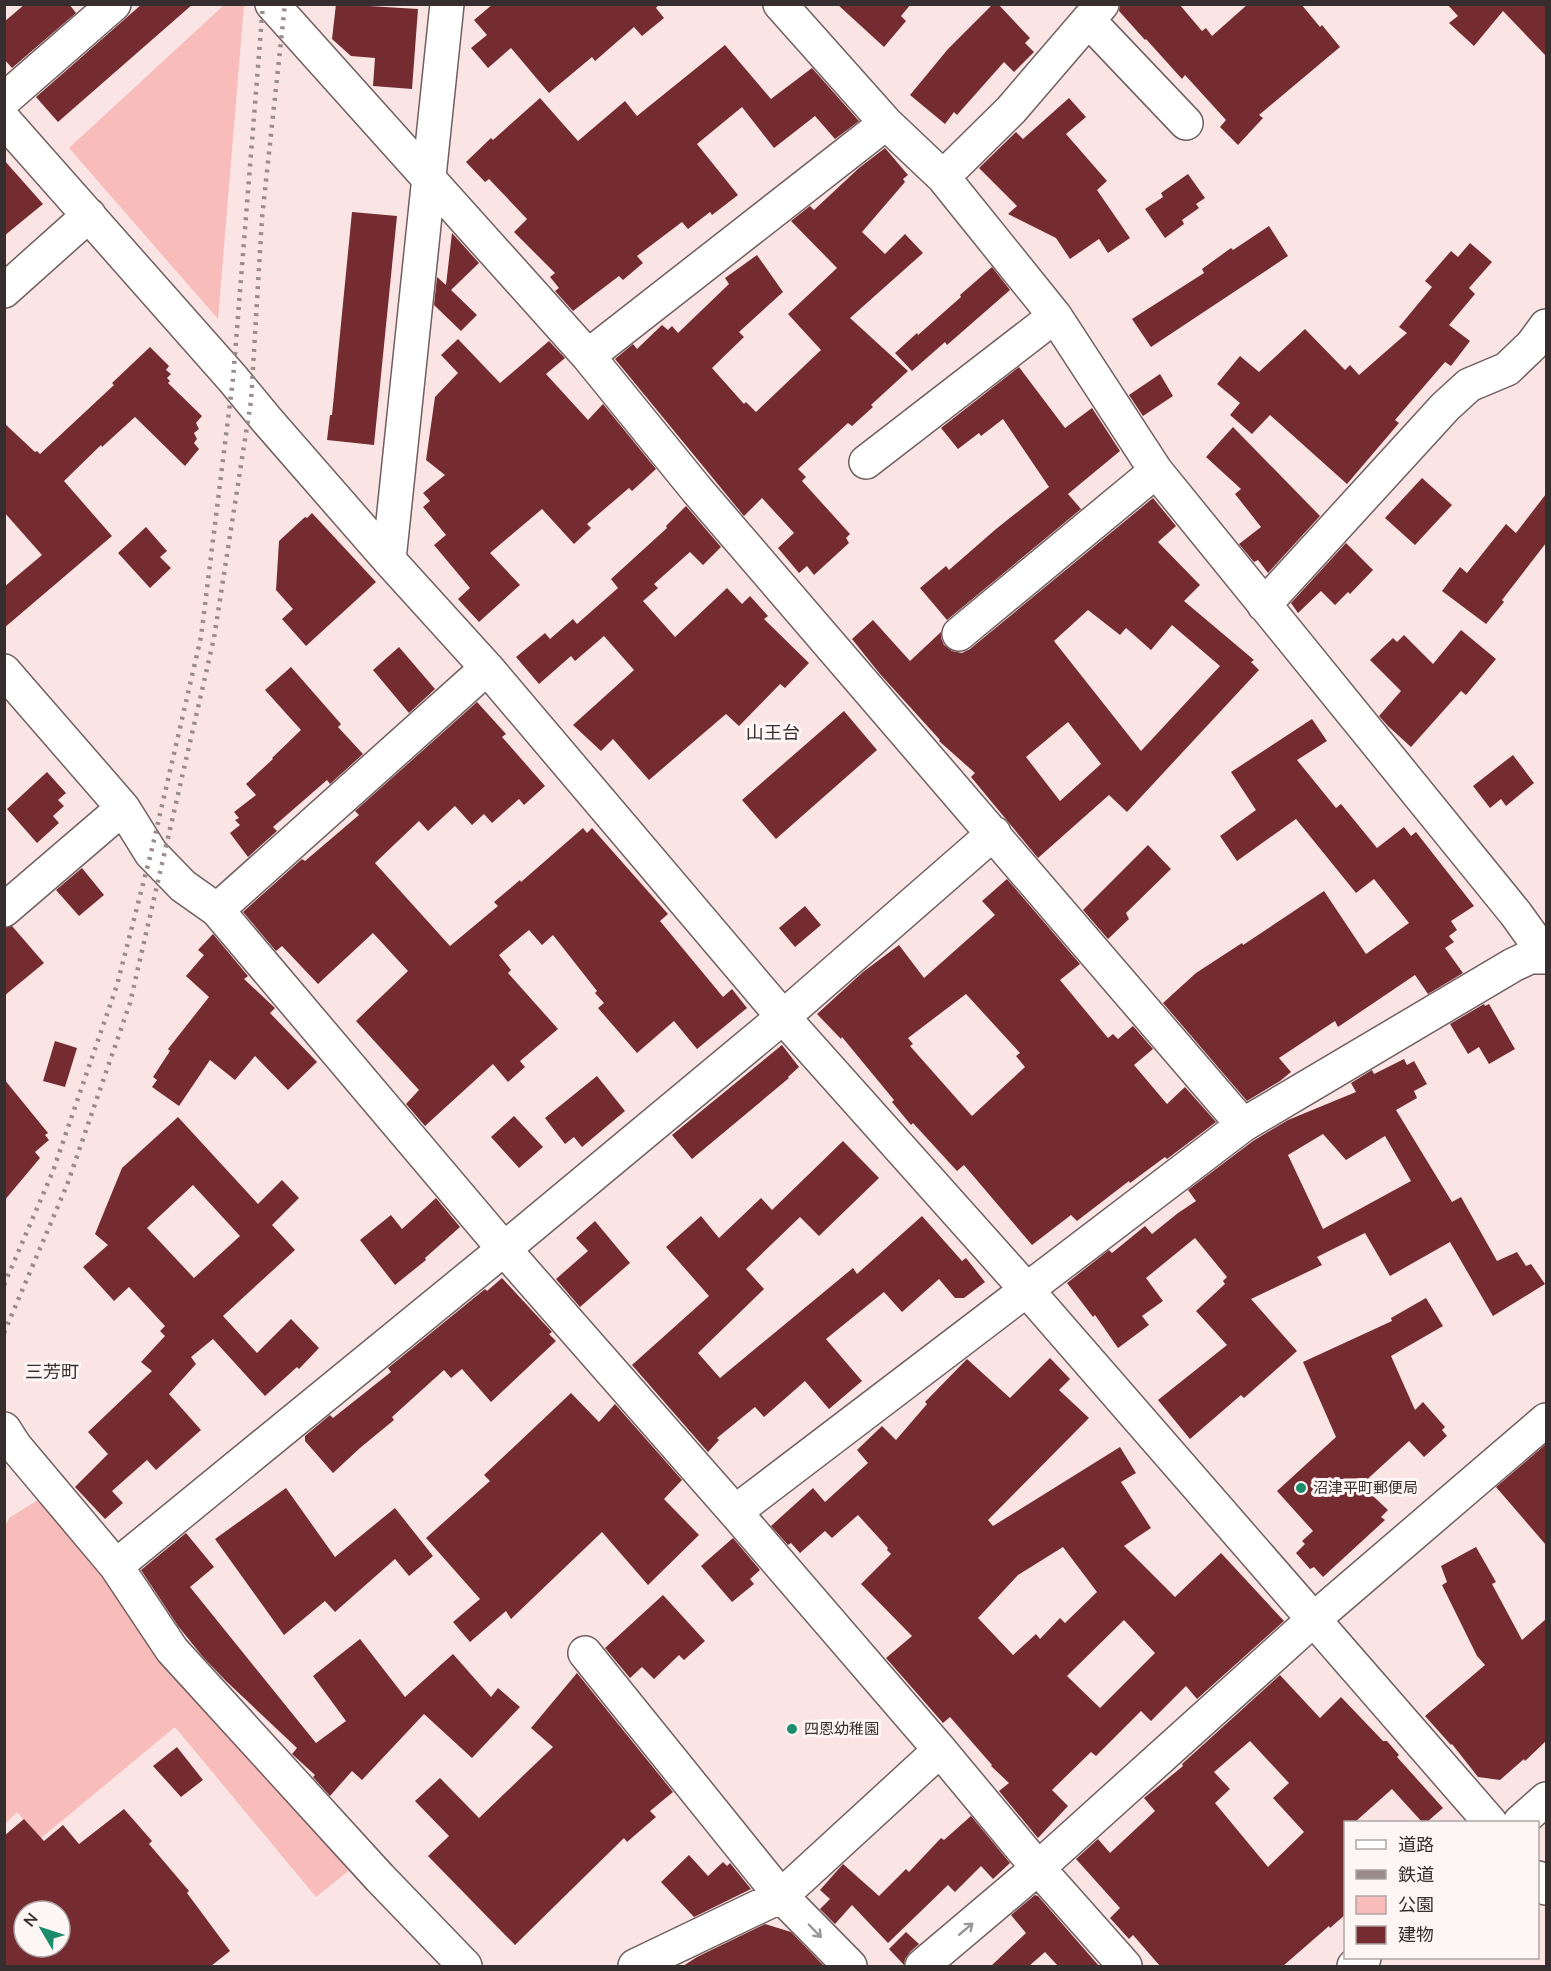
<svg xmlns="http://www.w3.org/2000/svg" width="1551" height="1971" viewBox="0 0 1551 1971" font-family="'Nunito Sans','Noto Sans JP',sans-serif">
<rect width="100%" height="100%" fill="#fae5e4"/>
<path fill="#f8bcbb" d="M224,5H244L218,319L69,148Z
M43,1497L352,1868L316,1897L175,1727L41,1838L17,1812L5,1824V1527L9,1518Z"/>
<path fill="#752c31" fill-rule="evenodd" d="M25,4H69L76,13L12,68L4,59V22Z
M142,4H193L58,122L36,97Z
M336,4L418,9L412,89L373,86L375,58L351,56L332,39Z
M493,4H659L656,8L664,18L642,36L634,27L595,61L592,57L549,93L511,48L488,68L471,48L487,35L474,20Z
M837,4H911L901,16L906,21L884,47Z
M993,4H998L1030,38L1025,43L1034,52L1014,72L1004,62L957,115L954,112L945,124L910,95L948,49Z
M1120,4H1179L1202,31L1206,28L1212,36L1248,4H1301L1320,27L1322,25L1340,47L1259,115L1263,118L1238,145L1220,127L1226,120L1185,75L1182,79L1146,39L1145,40L1119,11Z
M1447,4H1546V56L1503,11L1474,46L1449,23L1458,16Z
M725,45L771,99L812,68L859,121L835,139L815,116L774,148L742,107L697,144L738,195L712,215L710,212L688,229L682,222L637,256L643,263L623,280L619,276L573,311L555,291L559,288L550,277L555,273L514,232L527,219L489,179L485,182L466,162L491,138L493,140L540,98L578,141L625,101L637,116Z
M1069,98L1086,117L1066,134L1107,181L1097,190L1130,238L1108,253L1099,239L1070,259L1056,238L1008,214L1017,206L979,168L1016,132L1023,139Z
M885,148L908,175L903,179L905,182L862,232L885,254L905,234L923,253L850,318L908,371L871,405L873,407L852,426L848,423L798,469L806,477L802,481L850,534L846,538L849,543L814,575L807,566L799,573L778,548L794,533L762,498L744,516L615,359L633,344L637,349L662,325L668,330L672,326L678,333L729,284L725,278L757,255L783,292L739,332L744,337L712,368L744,404L746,402L756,412L821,350L788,314L837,268L791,221L810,206L814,210L859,168Z
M4,160L43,204L4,236Z
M1188,174L1205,198L1196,204L1199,208L1182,220L1184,224L1165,238L1145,209L1163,197L1161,193Z
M352,212L397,216L374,445L327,440L330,415H332Z
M1269,226L1288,256L1151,347L1132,319L1204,273L1202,269L1231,248L1233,250Z
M452,233L479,263L451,290L477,315L461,331L434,305L437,277L446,285Z
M1470,243L1492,262L1469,288L1475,294L1449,325L1470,341L1451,366L1445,362L1395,420L1399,423L1347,484L1270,415L1252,434L1230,415L1240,403L1217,384L1240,356L1259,372L1305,329L1345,370L1350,365L1359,375L1407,333L1399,327L1432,287L1425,281L1451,251L1458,257Z
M992,267L1010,290L947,345L945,342L912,371L895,353L917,333L918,335L961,297L960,295Z
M458,339L500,383L549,341L565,358L546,374L588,420L603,404L656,469L632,491L629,488L587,524L591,528L574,544L542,509L490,553L520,585L479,622L458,599L470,588L434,545L446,535L423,507L430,501L423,493L445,475L426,460L435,397L458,373L441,355Z
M150,347L169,366L166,370L171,374L167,378L170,381L168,383L202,416L196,423L199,429L194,433L197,439L194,443L199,449L185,466L135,417L102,447L101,445L64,481L112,536L4,628V587L42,555L4,512V423L35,452L37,451L40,454L114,385L112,383Z
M1019,367L1065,428L1092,408L1120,451L1068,494L1081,509L947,620L920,588L946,566L949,570L996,529L1049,487L1003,419L981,436L979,433L958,449L941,428Z
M1160,374L1173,396L1143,416L1129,395Z
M1233,427L1320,516L1268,573L1258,560L1254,562L1239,544L1261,527L1235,494L1241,489L1206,457Z
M1422,478L1452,505L1415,545L1385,518Z
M1546,494V543L1502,600L1504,602L1486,624L1442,591L1460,567L1467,573L1506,524L1516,533Z
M1153,498L1176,526L1158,542L1200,585L1184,601L1254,660L1251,662L1259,670L1127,812L1109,795L1038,858L971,777L975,773L939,741L940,740L880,674L852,639L873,620L910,661L941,632V638L944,645L952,651L962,653L970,649ZM1088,610L1120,635L1126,628L1151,650L1172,625L1220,666L1141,751L1054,641ZM1068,722L1101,764L1060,801L1026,757Z
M686,506L721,547L703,565L690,552L654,584L658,588L643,601L675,637L727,588L742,604L750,596L768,616L764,619L809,663L785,688L780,684L739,726L726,714L649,780L613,739L601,751L573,725L634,670L604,636L575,661L571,656L539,684L516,657L545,633L550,639L573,619L577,624L618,588L611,579L667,528L666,526Z
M312,513L376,582L306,646L282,619L293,609L276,590L279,541L305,517L307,518Z
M146,527L167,551L160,557L171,568L150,588L118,553Z
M1346,543L1373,570L1350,594L1348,592L1335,605L1321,591L1298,613L1291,603Z
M1461,630L1496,659L1466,695L1461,691L1411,747L1388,726L1379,716L1401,691L1370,660L1393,638L1397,642L1404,635L1433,664Z
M399,647L435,689L409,713L373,670Z
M291,667L341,724L338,727L363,754L330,784L327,780L273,827L277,831L248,857L230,833L240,825L235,820L239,818L234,812L256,795L246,784L273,759L272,758L301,730L265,690Z
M477,702L506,734L502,737L545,786L524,805L519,799L492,823L484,814L472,825L455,806L428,831L419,821L375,863L450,946L498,906L494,902L520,880L521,882L583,828L587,833L592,828L668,914L660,921L723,997L732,989L747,1008L697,1049L674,1021L637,1053L598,1008L604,1003L595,993L597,991L553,935L542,945L529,930L499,955L511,970L508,973L558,1029L520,1061L525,1067L508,1082L493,1064L425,1126L406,1104L419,1090L356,1021L408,971L373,933L318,984L282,946L276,951L243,912L302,859L305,861L359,815L355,811Z
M844,711L877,750L776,839L742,800Z
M1312,719L1327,741L1297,760L1336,808L1341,804L1377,848L1404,827L1411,836L1416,832L1474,906L1451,921L1457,930L1449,936L1454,942L1445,948L1463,973L1428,994L1415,975L1338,1027L1335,1021L1279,1058L1291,1072L1280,1081L1247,1101L1163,1003L1196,973L1242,943L1243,945L1324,891L1366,954L1409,923L1374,879L1356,893L1296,819L1237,861L1220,836L1256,810L1231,772Z
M1513,755L1534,783L1506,806L1501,799L1490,808L1473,786Z
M47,772L66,793L58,800L64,806L53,816L59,823L37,843L7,809Z
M1148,845L1171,869L1126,913L1129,919L1108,939L1083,910Z
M82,868L104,895L79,916L56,890Z
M1007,879L1080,964L1060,980L1108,1038L1113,1034L1118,1039L1133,1026L1153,1049L1134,1065L1167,1104L1185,1087L1216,1122L1167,1159L1165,1157L1130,1183L1129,1181L1077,1221L1071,1215L1032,1245L964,1165L957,1171L913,1123L911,1125L892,1102L894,1100L842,1037L841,1039L817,1014L863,972L899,945L924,978L995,915L982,901ZM966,994L1020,1053L1016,1056L1025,1067L972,1116L910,1046L913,1044L908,1038Z
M805,906L821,925L795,947L779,928Z
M12,926L44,963L4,996V928Z
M213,934L248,976L244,979L275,1008L270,1013L317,1062L288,1090L255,1056L235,1080L210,1060L179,1106L152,1087L157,1080L153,1077L170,1051L168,1049L209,997L186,976L204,955L198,950Z
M1484,1004L1485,1006L1489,1004L1515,1049L1489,1064L1479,1047L1468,1054L1450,1024Z
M55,1041L77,1048L65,1087L43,1081Z
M782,1045L799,1067L788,1077L789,1078L692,1159L672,1135Z
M1404,1059L1407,1065L1414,1061L1427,1084L1414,1091L1417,1098L1396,1110L1452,1202L1461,1197L1497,1261L1517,1252L1526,1266L1531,1264L1545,1284L1493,1316L1450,1242L1390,1276L1365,1233L1317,1257L1322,1265L1251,1299L1297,1351L1244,1398L1241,1395L1190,1439L1158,1400L1227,1345L1196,1311L1225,1284L1223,1281L1227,1277L1195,1238L1146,1278L1163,1301L1142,1316L1149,1325L1118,1348L1095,1315L1093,1317L1067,1283L1109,1250L1112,1253L1145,1226L1152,1234L1178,1213L1196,1201L1188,1190L1253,1141L1288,1120L1356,1092L1351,1083L1372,1070L1374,1074ZM1323,1134L1346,1160L1385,1136L1411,1181L1323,1229L1288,1155Z
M597,1076L625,1111L582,1147L574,1137L565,1144L545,1118Z
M4,1079L48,1133L45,1135L49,1140L35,1152L40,1158L4,1201Z
M514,1116L543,1147L519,1168L491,1137Z
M178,1117L258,1204L282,1180L299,1198L272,1225L295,1250L223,1316L257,1353L291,1319L319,1348L299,1369L297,1367L265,1396L213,1339L191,1357L196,1364L169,1394L201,1430L156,1470L147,1460L112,1491L123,1503L105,1519L75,1487L108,1454L88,1432L152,1371L141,1362L165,1336L160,1331L165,1326L129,1287L114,1301L83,1267L108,1245L95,1234L122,1168ZM193,1185L240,1236L194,1278L147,1228Z
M843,1141L879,1178L819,1236L800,1217L746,1269L764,1289L698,1353L720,1378L853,1268L857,1274L922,1216L962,1261L966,1258L985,1282L964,1298H955L939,1279L902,1312L884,1292L826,1339L862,1381L829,1409L805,1381L764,1417L755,1407L717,1438L719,1440L708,1452L632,1365L709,1296L666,1247L701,1216L719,1238L761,1198L772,1210Z
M436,1198L460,1227L425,1258L426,1260L395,1285L360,1240L391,1215L402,1229Z
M595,1221L630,1263L580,1307L556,1279L588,1251L576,1238Z
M502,1278L552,1332L549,1334L556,1341L491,1402L462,1369L451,1378L444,1370L392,1417L394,1420L360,1448L333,1473L305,1441V1436L330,1415L333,1418L391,1372L388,1368L485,1289L487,1291Z
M1426,1298L1443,1326L1391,1356L1415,1410L1423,1402L1445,1427L1442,1430L1447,1436L1424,1457L1409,1441L1361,1485L1388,1510L1381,1517L1385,1520L1323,1577L1314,1567L1310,1569L1296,1553L1305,1544L1302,1541L1313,1531L1277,1491L1336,1437L1303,1362L1392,1321L1391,1318Z
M1050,1358L1070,1379L1059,1390L1089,1418L988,1520L993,1526L1120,1447L1136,1473L1121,1482L1151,1528L1124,1546L1175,1597L1221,1553L1284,1621L1197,1699L1186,1686L1151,1721L1141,1711L1096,1756L1091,1752L1052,1790L1068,1806L1038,1838L999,1791L1009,1783L991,1766L992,1765L950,1717L943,1723L886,1658L912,1636L861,1584L891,1554L887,1550L888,1548L858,1515L832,1538L825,1531L800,1553L791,1543L788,1545L771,1526L813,1488L825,1502L868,1463L857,1450L882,1426L896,1440L927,1404L925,1402L967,1359L1010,1398ZM1063,1547L1097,1592L1065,1623L1060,1618L1040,1639L1036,1634L1013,1655L978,1618L1018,1575ZM1124,1620L1155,1653L1100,1708L1067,1676Z
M571,1393L599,1422L615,1404L682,1480L664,1499L699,1535L648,1585L602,1532L511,1619L506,1611L470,1642L453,1622L480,1599L426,1538L490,1481L484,1475Z
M1546,1444V1545L1496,1487Z
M286,1488L335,1557L395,1508L433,1556L409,1576L395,1559L335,1612L325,1601L284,1635L215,1539Z
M186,1533L214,1567L190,1587L316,1743L346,1721L313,1676L360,1639L405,1697L453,1654L491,1697L498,1688L520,1707L472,1758L424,1714L362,1780L352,1771L330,1796L313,1777L315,1775L292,1754L297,1748L226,1681L203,1657L178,1626L141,1570Z
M733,1538L760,1570L750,1579L754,1584L732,1602L701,1566Z
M1476,1547L1496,1582L1492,1584L1522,1640L1546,1619V1741L1525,1761L1524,1759L1500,1780L1478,1777L1452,1744L1451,1745L1425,1716L1485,1665L1477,1656L1442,1585L1447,1582L1441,1566Z
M663,1595L705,1641L684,1660L679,1655L654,1679L642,1667L630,1678L605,1648Z
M577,1673L673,1792L650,1811L656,1817L627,1842L624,1838L515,1945L428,1856L449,1836L415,1801L440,1778L479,1818L553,1747L531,1728Z
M1280,1675L1320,1718L1341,1697L1383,1741H1387L1399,1755L1397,1757L1443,1808L1427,1822H1422L1392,1789L1355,1822H1346V1914L1330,1928L1329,1926L1283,1966H1160L1133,1935L1129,1939L1110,1918L1120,1908L1076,1859L1098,1839L1110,1853L1155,1811L1144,1798L1183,1766L1182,1764ZM1250,1741L1289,1783L1273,1798L1304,1832L1268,1867L1215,1803L1230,1789L1214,1772Z
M177,1747L203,1780L181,1797L153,1766Z
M124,1809L152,1841L149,1844L189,1891L187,1893L230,1951L211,1966H4V1836L24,1819L44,1841L63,1825L79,1844ZM24,1911H60V1947H24Z
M971,1816L1010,1863L993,1879L981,1866L955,1892L948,1885L888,1943L852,1905L835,1924L820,1909L830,1899L820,1890L843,1864L879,1896L906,1869L909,1872L941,1838L944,1840Z
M689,1855L708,1876L723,1862L727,1866L730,1863L751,1889L694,1917L661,1882Z
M1035,1895L1038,1896L1099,1966H1058L1045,1952L1029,1966H991L1026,1933L1011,1915Z
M765,1924L791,1932L824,1966H683L697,1957Z
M906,1932L919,1944L910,1952L905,1959L904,1965L889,1949Z"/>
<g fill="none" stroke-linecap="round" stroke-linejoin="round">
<g stroke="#705f5e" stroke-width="36">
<path id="minor" d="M272,4L588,356L697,490L1243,1125
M780,4L886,123L943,177L1055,316L1156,471L1516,914L1546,956
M1089,21L1186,123
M4,100L114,4
M4,120L233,379L266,419L389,560L487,668L783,1017L1026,1289L1490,1822
M943,177L1011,110L1102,4
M4,291L89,215
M588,356L886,123
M866,462L1055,316
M389,560L447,4
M1264,605L1445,407L1469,385L1507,369L1532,345L1546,326
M959,634L1156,471
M4,671L123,808L151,853L183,886L217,910L504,1249L735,1512L940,1750L1038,1868L1125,1966
M4,910L123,808
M217,910L487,668
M4,1429L15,1446L116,1566L172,1650L380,1878L465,1966
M735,1512L1243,1125L1513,965L1530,957H1546
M116,1566L504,1249L783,1017L994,833
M585,1653L781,1896L850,1966
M1520,1822L1546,1799
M1538,1878L1546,1888
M635,1966L781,1896L940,1750
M922,1966L1038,1868L1314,1619L1546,1420
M1354,1966L1364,1958"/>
</g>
<use href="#minor" stroke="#fff" stroke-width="33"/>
<path stroke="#9a8c8b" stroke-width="4.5" stroke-dasharray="3 6" stroke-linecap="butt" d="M4,1285L53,1171L117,985L151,853L201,637L233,379L263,4
M4,1333L67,1185L130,1003L214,638L251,401L262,218L285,4"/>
</g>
<defs><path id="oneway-shaft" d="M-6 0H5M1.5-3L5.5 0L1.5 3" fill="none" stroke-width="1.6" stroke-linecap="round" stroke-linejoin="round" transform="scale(1.5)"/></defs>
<g stroke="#9a9696">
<use href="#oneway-shaft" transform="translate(966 1929) rotate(-40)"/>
<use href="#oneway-shaft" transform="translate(815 1931) rotate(46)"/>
</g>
<g fill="#1b8d6d" stroke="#fef5f5" stroke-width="2">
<circle cx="1301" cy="1488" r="6"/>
<circle cx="792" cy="1729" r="6"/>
</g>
<g text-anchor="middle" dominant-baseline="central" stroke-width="6" stroke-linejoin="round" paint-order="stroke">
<g font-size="15" fill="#362e2e" stroke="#fef5f5" text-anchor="start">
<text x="1313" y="1488">沼津平町郵便局</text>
<text x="804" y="1729">四恩幼稚園</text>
</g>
<g font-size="18" fill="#362e2e" stroke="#fef5f5">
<text x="773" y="733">山王台</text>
<text x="52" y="1372">三芳町</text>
</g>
</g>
<rect width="1551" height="1971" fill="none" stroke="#362e2e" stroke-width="12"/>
<rect x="1344" y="1821" width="195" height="138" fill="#fef5f5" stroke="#aea5a5" stroke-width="1.5"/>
<rect x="1356" y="1840" width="30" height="9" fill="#ffffff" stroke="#aea5a5" stroke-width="1.5"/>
<text x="1398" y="1851" font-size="18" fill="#362e2e">道路</text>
<rect x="1356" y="1870" width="30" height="9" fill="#9a8c8b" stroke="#aea5a5" stroke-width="1.5"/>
<text x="1398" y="1881" font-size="18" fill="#362e2e">鉄道</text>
<rect x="1356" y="1896" width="30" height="18" fill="#f8bcbb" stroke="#aea5a5" stroke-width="1.5"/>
<text x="1398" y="1911" font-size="18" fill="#362e2e">公園</text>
<rect x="1356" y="1926" width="30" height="18" fill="#752c31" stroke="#aea5a5" stroke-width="1.5"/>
<text x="1398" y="1941" font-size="18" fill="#362e2e">建物</text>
<g transform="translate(42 1929) rotate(309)"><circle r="28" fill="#fef5f5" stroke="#aea5a5" stroke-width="1.5"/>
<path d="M0-4.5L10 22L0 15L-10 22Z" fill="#1b8d6d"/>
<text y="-9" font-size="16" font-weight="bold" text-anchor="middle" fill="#362e2e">N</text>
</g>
</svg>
